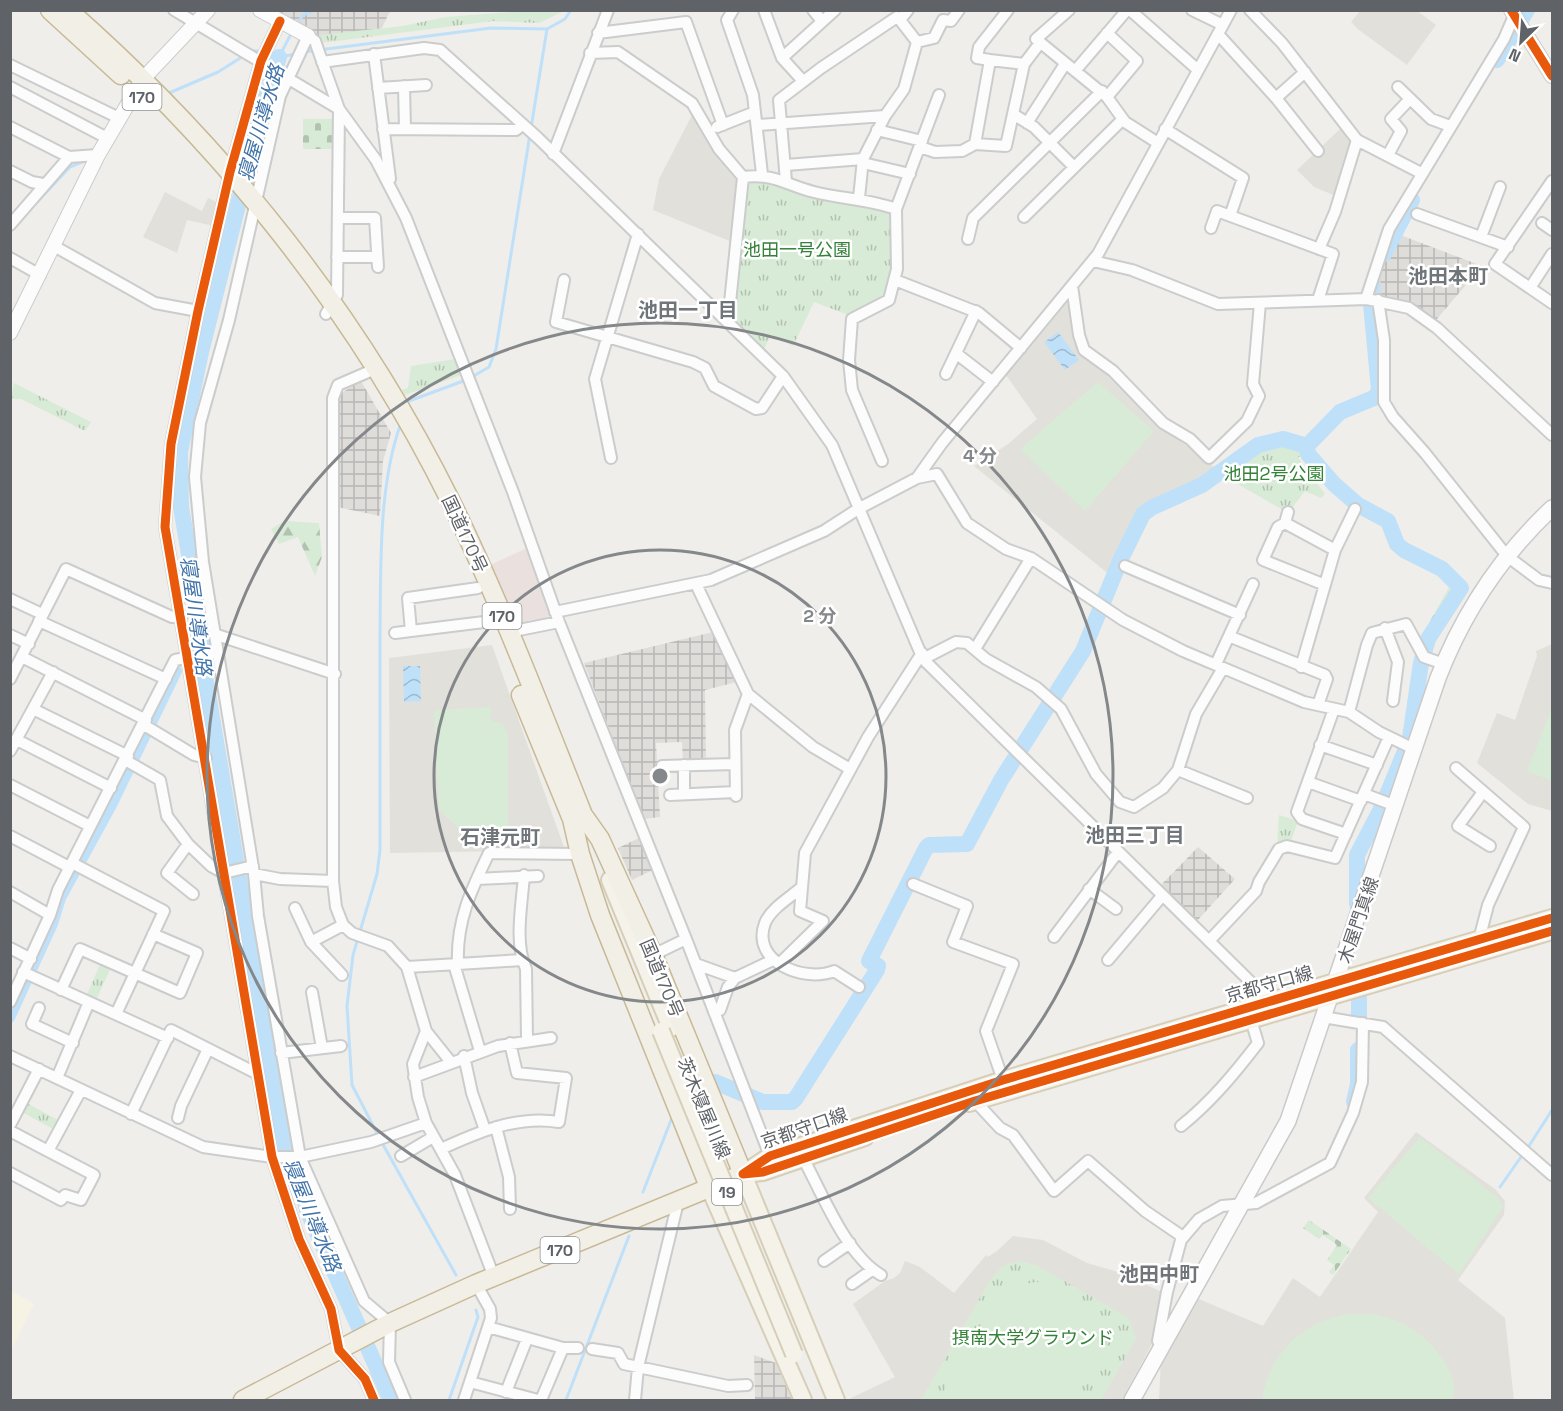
<svg xmlns="http://www.w3.org/2000/svg" width="1563" height="1411" viewBox="0 0 1563 1411" font-family="'Space Grotesk','Noto Sans JP',sans-serif">
<defs>
<pattern id="industrial-grid" width="8" height="8" patternUnits="userSpaceOnUse" patternTransform="scale(1.5)"><rect width="8" height="8" fill="#dfddda"/><path d="M0 4h8M4 0v8" fill="none" stroke="#b8b7b5"/></pattern>
<pattern id="forest-firs" width="22" height="20" patternUnits="userSpaceOnUse" patternTransform="scale(1.5)"><rect width="22" height="20" fill="#d8ebd6"/><path d="M5 1l3.5 6h-7zM16 11l3.5 6h-7z" fill="#b2c2b1"/></pattern>
<pattern id="cemetery-stones" width="16" height="16" patternUnits="userSpaceOnUse" patternTransform="scale(1.5)"><rect width="16" height="16" fill="#d8ebd6"/><path d="M2 7V4a2 2 0 0 1 4 0v3zM10 15v-3a2 2 0 0 1 4 0v3z" fill="#b2c2b1"/></pattern>
<pattern id="park-tufts" width="24" height="20" patternUnits="userSpaceOnUse" patternTransform="scale(1.5)"><rect width="24" height="20" fill="#d8ebd6"/><path d="M3 7l-1-3M5 7V3M7 7l1-3M15 17l-1-3M17 17v-4M19 17l1-3" fill="none" stroke="#b2c2b1"/></pattern>
<pattern id="water-waves" width="16" height="10" patternUnits="userSpaceOnUse" patternTransform="scale(1.5)"><rect width="16" height="10" fill="#bfe0f9"/><path d="M0 5q4-4 8 0t8 0" fill="none" stroke="#9eb9cd"/></pattern>
</defs>
<rect width="100%" height="100%" fill="#efeeea"/>
<path fill="#f7f3e4" d="M11,1291L34,1304L11,1351Z"/>
<path fill="url(#industrial-grid)" d="M277,11H390L380,32L316,40L309,29Z
M1395,233L1482,266L1436,320L1418,307L1398,300L1374,297L1375,284Z
M361,381L391,433L383,461L380,516L337,507L338,395Z
M713,632L737,682L705,690L706,762L683,763L682,742L656,743L660,817L644,819L584,663Z
M639,838L653,870L632,880L618,848Z
M1198,847L1235,879L1197,921L1160,886Z
M754,1355L776,1363L792,1400H755Z"/>
<path fill="#e2e0da" d="M1416,10L1436,25L1407,65L1359,30L1351,22L1360,11Z
M692,115L737,181L732,242L653,210L659,179Z
M1342,127L1352,145L1336,196L1314,187L1297,170Z
M165,192L202,211L208,198L219,203L214,226L187,220L177,253L143,237Z
M1071,298L1080,348L1127,387L1157,423L1218,470L1202,483L1152,505L1141,514L1110,575L974,466L1008,444L1037,419L1006,375Z
M1552,644V811L1528,804L1477,763L1497,713L1515,720L1537,656L1536,651Z
M492,645L565,850L390,853L389,658Z
M1416,1132L1495,1189L1505,1201L1504,1215L1458,1280L1505,1318L1514,1400H1159L1161,1358L1194,1297L1263,1326L1293,1278L1320,1297L1378,1212L1364,1198Z
M1013,1236L1043,1240L1087,1263L1118,1272L1162,1292L1156,1321V1336L1122,1400H847L895,1377L853,1304L885,1281L894,1278L900,1273L905,1261L920,1267L954,1293L986,1255L988,1257L997,1251Z"/>
<path fill="#eae0de" d="M527,548L553,613L545,619L530,620L515,626L490,565Z"/>
<path fill="url(#forest-firs)" d="M285,521L319,523L322,557L315,576L298,537L279,544L271,529Z"/>
<path fill="url(#cemetery-stones)" d="M303,119H334V149H303Z
M1452,582L1459,588L1435,626L1429,623Z
M1309,1220L1351,1249L1333,1275L1329,1272L1334,1265L1327,1260L1337,1245L1323,1235L1319,1239L1303,1228Z"/>
<path fill="url(#park-tufts)" d="M539,10L564,11L539,23L493,21L321,43L319,35L403,26L445,17Z
M758,180L885,209L894,219L890,287L885,299L851,316L814,302L793,346L771,335L764,349L732,320L747,185Z
M455,359L461,375L405,395L402,390L408,388L411,366Z
M14,383L91,422L85,431L21,399H11Z
M1286,441L1304,452L1298,458L1325,494L1321,498L1305,491L1288,513L1222,475L1256,449Z
M1279,815L1298,821L1290,844H1277Z
M102,960L112,965L97,998L87,994Z
M25,1102L58,1120L53,1129L20,1111Z
M1021,1261L1038,1266L1129,1318L1136,1339L1101,1400H921L990,1280L1004,1265Z"/>
<path fill="#d8ebd6" d="M1098,382L1154,431L1085,511L1020,449Z
M491,707L490,720L503,724L508,734V830H461L439,810L434,710Z
M1552,708V781L1527,771Z
M1420,1137L1498,1198L1503,1207L1459,1274L1368,1198Z
M1043,1281C1076,1286 1094,1308 1095,1341L1107,1322L1113,1326L1071,1400H939L995,1302L1017,1285Z
M1350,1314C1392,1312 1425,1329 1446,1365C1453,1376 1456,1388 1452,1400H1262C1269,1353 1303,1321 1350,1314Z"/>
<path fill="url(#water-waves)" d="M1058,332L1079,360L1065,370L1044,342Z
M420,666L421,701L404,702L403,666Z"/>
<g fill="none" stroke-linecap="round" stroke-linejoin="round">
<path stroke="#bfe0f9" stroke-width="3" d="M297,24L303,15L315,10
M251,51H259
M303,52L491,28L547,29L565,19L571,10
M269,54L279,57L296,54
M279,57L292,32
M169,93L218,72L245,55
M531,128L547,29
M36,203L70,167L82,162
M472,377L489,367L496,349L530,134
M406,408L409,401L466,380
M378,1135L352,1085L347,1006L353,955L377,874L380,850C380,778 380,707 380,635C381,567 378,486 401,423
M381,1141L456,1275
M1527,1149L1552,1110
M1500,1187L1523,1154
M643,1192L673,1115
M449,1400L478,1317L476,1310
M566,1400L629,1236"/>
<path stroke="#bfe0f9" stroke-width="10" d="M10,1018L53,924L61,898L112,805L177,671"/>
<path stroke="#bfe0f9" stroke-width="16" d="M279,57L259,122L201,352L180,452L181,507L196,595L205,676L282,1133L292,1176L303,1192L307,1210L391,1400
M1497,60L1527,10
M1384,254L1412,200
M1307,446L1308,454L1334,484L1358,505L1388,521L1397,544L1404,550L1442,569L1461,588L1428,639L1421,663L1410,738
M1357,904V855L1382,807L1405,751
M1359,998V1018
M715,1082L763,1102H792L796,1098L877,970L878,966L869,961L926,848L929,845L967,844L1001,780L1083,651L1120,561L1143,514L1151,508L1202,485L1258,445L1283,439L1307,446L1340,412L1376,397L1379,390L1371,304L1373,284
M1354,1102L1358,1084V1050"/>
<g stroke="#cbcccc" stroke-width="14">
<path id="minor" d="M174,10L339,109L337,295L326,314
M733,10L727,20L753,95L762,174
M764,10L782,58L803,81
M813,10L822,21
M908,10L900,20L917,42L934,38L943,20L951,21L959,10
M1069,10L1036,39L1107,97L1125,122L1158,143
M1130,10L1198,70
M1192,10L1223,25
M1250,10L1282,43L1357,140
M280,21L261,61L230,172L198,311L171,444L165,527L272,1157L299,1239L331,1309L339,1350L365,1379L374,1400
M598,33L686,22L723,125
M1107,33L1137,61L1107,97
M1218,34L1276,98L1318,151
M590,53L618,52L692,103L719,149L743,177C774,173 786,185 814,192C842,199 869,199 896,209L897,269L889,300L852,319L849,360L852,390L882,461
M374,54L390,179
M782,58L835,10
M990,60L1024,64L1040,43
M322,62L424,48L440,50L538,138L783,376L832,445L923,659L1270,1001
M10,65L119,118
M1075,71L1127,10
M404,86L405,129
M10,87L107,138
M1398,87L1431,119L1450,126
M378,88L426,85
M1276,98L1305,72
M1013,114L1034,127L1074,167
M1027,123L1065,64
M758,125L885,116
M10,127L69,157
M717,127L755,112
M383,129L516,130L522,125
M1165,129L1243,178L1230,216
M877,130L922,141
M975,144L990,60L977,58L979,47L1008,10
M920,147L935,152L962,151L975,144L1006,146L1024,64
M553,154L608,10
M1388,155L1401,131L1391,119L1409,100
M863,163L910,174
M786,165L863,159
M10,171L32,182L43,184
M786,181L779,100L821,68L897,17
M1552,181L1495,264L1552,303
M859,198L863,159L885,116L904,89L917,42
M896,209L939,95
M1417,214L1508,247
M1024,217L1123,119
M338,218H375L378,267
M1542,223L1552,230
M10,225L69,157L98,155
M1211,228L1217,211L1333,254L1318,300
M1481,237L1500,187
M968,239L973,218L1102,91
M54,246L155,303L198,311
M1319,249L1335,212L1357,140L1421,173
M337,257H377
M10,258L40,275
M1093,261L1132,270L1218,304L1367,299L1409,308L1437,328L1552,435
M564,280L556,322L693,362L705,368L714,386L756,409L762,408L783,376
M895,280L979,313L1021,348
M1072,286L1079,335L1084,350L1113,371L1163,423L1190,439L1209,458L1247,421L1259,396L1253,384L1260,303
M1530,288L1552,254
M1366,299L1389,229L1504,39L1514,16
M1378,300L1384,340V402L1393,417L1425,453L1507,556L1539,580L1552,583
M728,322L743,177
M957,354L993,382
M946,374L976,311
M611,458L595,379L638,234
M917,478L937,474L967,523L1006,549L1031,558L1123,620L1183,651L1304,702L1349,712L1379,732L1414,749
M1288,512L1285,523L1278,527L1263,560L1325,585
M1285,523L1335,550
M1125,566L1240,615
M696,584L748,694L813,747L850,769
M478,588L408,598L411,631L492,621
M10,599L42,614
M555,612L711,580L824,531L858,509L917,478L942,443L1098,254L1231,10
M39,621L166,679
M1385,628L1398,662L1393,701
M509,632L559,622
M395,633L411,631
M214,634L335,674
M10,635L29,644
M1231,637L1325,675L1327,679L1318,705
M975,649L1031,558
M22,657L146,720
M923,659L956,642L967,643L986,659L1036,687L1061,709L1096,774L1120,802L1134,807L1163,788L1178,770L1196,714L1223,668
M1216,664L1253,584
M1301,667L1335,550L1355,509
M10,679L66,569L172,617L182,616
M33,709L128,756
M1334,709L1297,812L1302,819L1346,834
M1349,712L1367,645L1372,633L1406,624L1424,657L1444,664
M144,725L194,755L206,758
M17,740L111,788
M1320,745L1377,765
M10,751L53,672
M125,760L160,780L167,816L188,844L211,866L224,873L253,866
M684,765V794
M662,766L734,764
M1456,768L1524,827L1488,905L1479,940
M1178,770L1247,798
M1308,782L1361,801
M10,785L90,826
M1483,792L1458,826L1490,846
M1364,794L1396,806
M670,795L736,792
M736,796L735,730L748,694
M10,836L69,867
M188,844L167,873L193,894
M72,863L164,911L116,1014
M254,874L280,879L333,881L336,907L343,925L352,933L388,946L407,967L426,1031L413,1064L418,1097L426,1123L455,1175L494,1277
M524,875C522,904 514,943 526,969L527,1039
M477,879L538,876
M333,881V398L338,385L375,369
M913,884L967,906L953,942L1013,964L986,1031L1003,1080
M802,887C791,897 771,908 765,923C750,962 805,983 834,971L859,987
M1089,889L1116,909
M10,892L50,915
M295,908L311,942L342,975
M1054,937L1118,852
M1209,941L1256,891L1259,882L1279,849L1287,846L1335,858L1389,737
M311,942L343,925
M10,948L31,959
M653,955L686,939L770,1156
M1108,960L1162,896
M454,964L480,1051
M458,964L522,960
M696,964L735,978L773,960
M779,964L823,921L800,911L805,853L868,737L922,653
M407,967L458,964C456,922 471,890 489,853L580,854
M23,972L168,1038
M61,990L80,949L180,993L197,953L153,934
M312,992L322,1048
M10,1002L50,915L58,890L175,660L217,652
M39,1008L32,1024L73,1043
M714,1012L720,1010L728,987L735,978
M1323,1017L1383,1027L1552,1175
M426,1031L450,1061
M281,1053L341,1046
M10,1056L203,1147L272,1157H300L371,1142L426,1123
M464,1056L472,1093L485,1130
M414,1077L498,1046L551,1038
M57,1078L89,1002
M975,1101L1000,1128L1013,1135L1054,1191L1088,1161L1145,1211L1183,1237
M131,1114L171,1030L256,1073
M178,1118L181,1106L208,1049
M10,1125L39,1069
M1181,1126C1211,1102 1235,1073 1258,1043L1251,1020
M496,1127L509,1177L510,1209
M10,1131L48,1151L81,1090
M441,1149C478,1132 518,1115 559,1122L566,1078L517,1073L510,1043
M401,1156L433,1137
M803,1158C822,1193 846,1255 881,1275
M10,1173L61,1200L65,1195L81,1200L94,1175L48,1151
M824,1261L850,1243
M852,1284L872,1270
M488,1327L563,1348H578
M1163,1347L1158,1341L1167,1292L1181,1240L1199,1219L1222,1206L1256,1203L1330,1163L1353,1113L1362,1082L1363,1023
M592,1349L618,1353L624,1364L728,1386L747,1385
M470,1382L538,1400
M506,1392L527,1339
M405,1400L389,1362L390,1323L364,1301L300,1157L258,916L254,874L203,562L195,477L200,423L229,320L280,96L308,36L315,41L339,109L376,160L406,218L513,492L559,622L686,939
M464,1400L491,1318L490,1309L476,1284
M541,1400L563,1348
M635,1400L638,1367L678,1202"/>
</g>
<g stroke="#cbcccc" stroke-width="16">
<path id="tertiary" d="M260,10L308,36
M1511,10L1552,76
M10,333L98,155L142,80L208,10"/>
</g>
<g stroke="#cacacb" stroke-width="18">
<path id="secondary" d="M1132,1400L1288,1121L1438,678C1463,613 1502,555 1552,508"/>
</g>
<g stroke="#d7ceb8" stroke-width="20">
<path id="primary" d="M610,880L671,1028
M969,1103L1552,931
M743,1174L770,1156L1003,1080L1552,918
M743,1174L763,1172L865,1137
M743,1174L836,1400
M710,1189L803,1400"/>
</g>
<g stroke="#c8b996" stroke-width="21">
<path id="trunk" d="M50,10L121,75
M68,10C225,148 358,314 451,502C501,604 541,710 583,815L600,839L653,955L743,1174L476,1284L390,1323L243,1400
M521,695L572,819L580,854L600,915L710,1189"/>
</g>
<use href="#minor" stroke="#fdfcfc" stroke-width="10"/>
<use href="#tertiary" stroke="#fdfcfc" stroke-width="14"/>
<use href="#secondary" stroke="#fdfcfc" stroke-width="15"/>
<use href="#primary" stroke="#f4f2e9" stroke-width="16"/>
<use href="#trunk" stroke="#f2f0e6" stroke-width="18"/>
<g stroke="#d7ceb8" stroke-width="20" stroke-linecap="butt">
<path id="primary-bridge" d="M661,1031L794,1354"/>
</g>
<use href="#primary-bridge" stroke="#f4f2e9" stroke-width="16"/>
<g stroke="#fff" stroke-width="13">
<path id="cycleway" d="M1511,10L1552,76
M280,21L261,61L230,172L198,311L171,444L165,527L272,1157L299,1239L331,1309L339,1350L365,1379L374,1400
M743,1174L770,1156L1003,1080L1552,918
M743,1174L763,1172L975,1101L1552,931"/>
</g>
<use href="#cycleway" stroke="#e8590c" stroke-width="9"/>
</g>
<g fill="none" stroke="#84888a" stroke-width="3">
<circle cx="660" cy="776" r="226"/>
<circle cx="660" cy="776" r="453"/>
</g>
<g text-anchor="middle" dominant-baseline="central" stroke-width="5" stroke-linejoin="round" paint-order="stroke">
<g fill="#fff" stroke="#8f9295" stroke-width="1.5">
<rect x="122.5" y="84" width="39" height="26" rx="4.5"/>
<rect x="482.5" y="603" width="39" height="26" rx="4.5"/>
<rect x="712" y="1179" width="30" height="26" rx="4.5"/>
<rect x="540.5" y="1237" width="39" height="26" rx="4.5"/>
</g>
<g font-size="16" font-weight="bold" fill="#5f6368">
<text x="142" y="97">170</text>
<text x="502" y="616">170</text>
<text x="727" y="1192">19</text>
<text x="560" y="1250">170</text>
</g>
<g font-size="18" fill="#348238" stroke="#fff">
<text x="797" y="249">池田一号公園</text>
<text x="1274" y="473">池田2号公園</text>
<text x="1033" y="1337">摂南大学グラウンド</text>
</g>
<g font-size="18" fill="#5f6368" stroke="#fff">
<text transform="translate(465 534) rotate(65)">国道170号</text>
<text transform="translate(1358 920) rotate(-71)">木屋門真線</text>
<text transform="translate(662 978) rotate(67)">国道170号</text>
<text transform="translate(1269 984) rotate(-16)">京都守口線</text>
<text transform="translate(704 1108) rotate(67)">茨木寝屋川線</text>
<text transform="translate(804 1128) rotate(-19)">京都守口線</text>
</g>
<g font-size="20" font-style="italic" fill="#4174aa" stroke="#fff">
<text transform="translate(261 123) rotate(-74)">寝屋川導水路</text>
<text transform="translate(196 616) rotate(82)">寝屋川導水路</text>
<text transform="translate(312 1215) rotate(68)">寝屋川導水路</text>
</g>
<g font-size="20" font-weight="bold" fill="#70757a" stroke="#fff">
<text x="1448" y="276">池田本町</text>
<text x="688" y="310">池田一丁目</text>
<text x="1135" y="835">池田三丁目</text>
<text x="500" y="837">石津元町</text>
<text x="1159" y="1274">池田中町</text>
</g>
</g>
<circle cx="660" cy="776" r="9" fill="#84888a" stroke="#fff" stroke-width="3"/>
<g font-size="18" text-anchor="middle" font-weight="bold" fill="#84888a" stroke="#fff" stroke-width="5" stroke-linejoin="round" paint-order="stroke">
<text x="980" y="462">4 分</text>
<text x="820" y="622">2 分</text>
</g>
<rect width="1563" height="1411" fill="none" stroke="#5f6368" stroke-width="24"/>
<g transform="translate(1521 42) rotate(205)" stroke="#ffffff" stroke-width="4.5" paint-order="stroke">
<path d="M0-4.5L10 22L0 15L-10 22Z" fill="#5f6368"/>
<text y="-9" font-size="16" font-weight="bold" text-anchor="middle" fill="#5f6368">N</text>
</g>
</svg>
